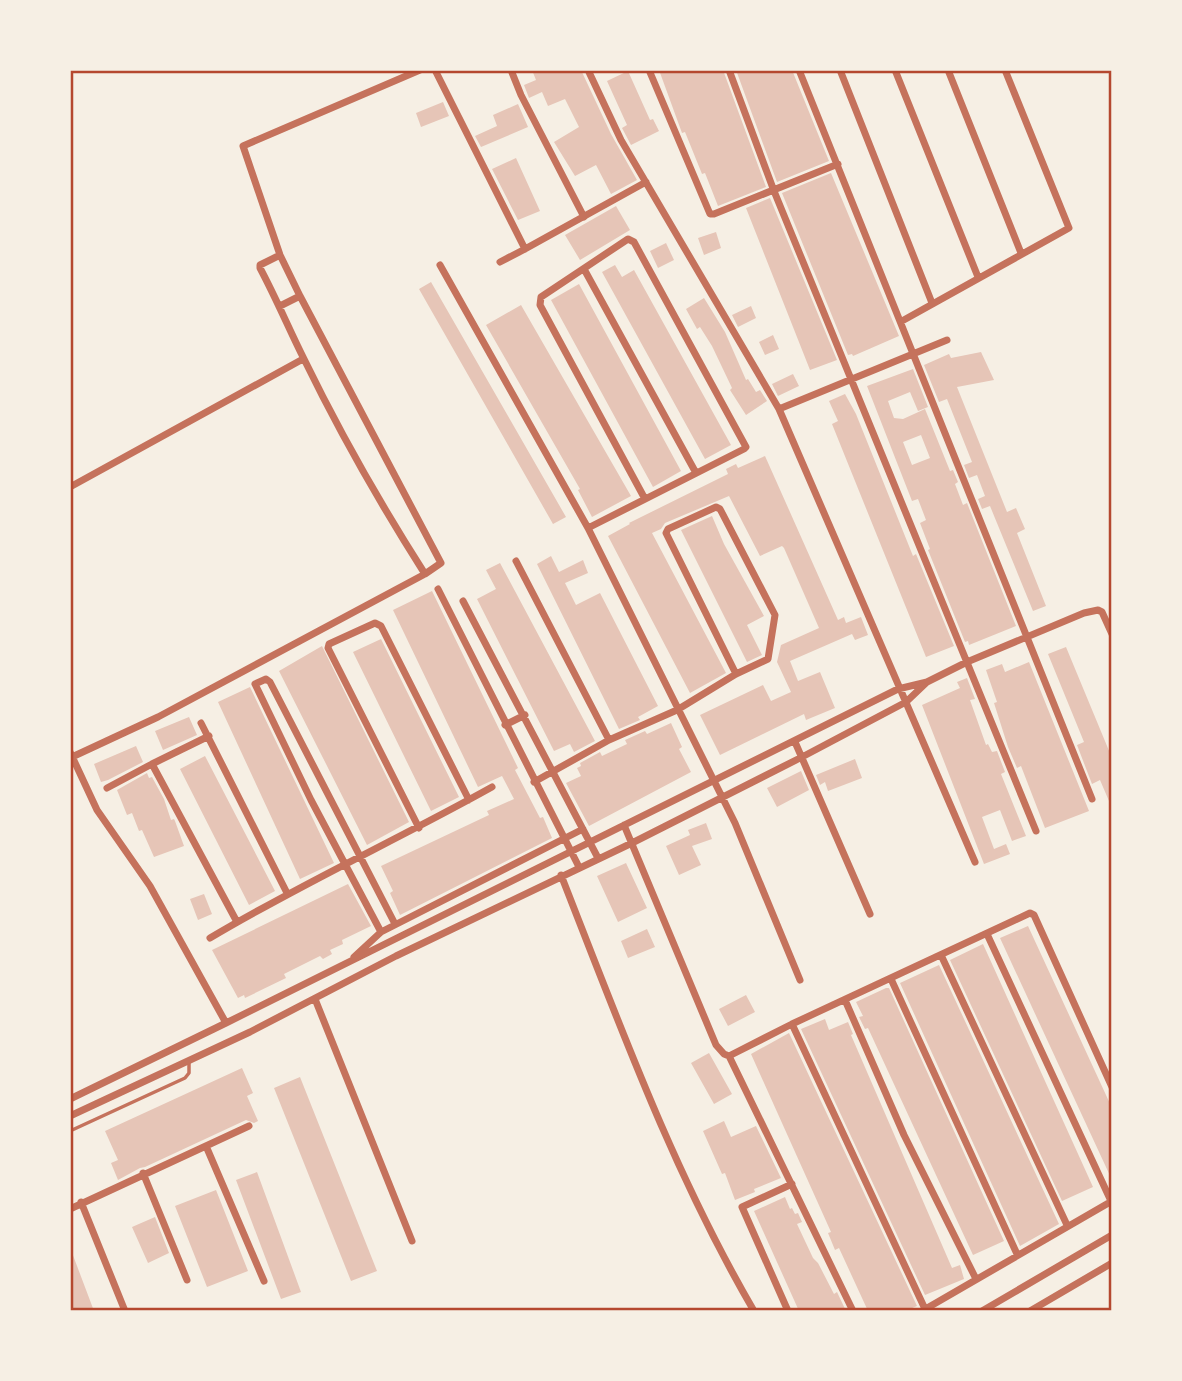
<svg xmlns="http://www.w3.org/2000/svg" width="1182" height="1381" viewBox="0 0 1182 1381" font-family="'Space Grotesk',sans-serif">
<rect width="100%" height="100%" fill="#f6efe4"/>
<path fill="#e6c5b7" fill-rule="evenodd" d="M532,70H581L611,134L637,180L611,194L596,165L575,176L554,142L579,127L565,99L548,106L542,92L529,98L524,85L536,80Z
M659,70H723L766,187L718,206L705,173L702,174L685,132L682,133Z
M736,70H792L829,161L777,182Z
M628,71L650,120L653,119L659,131L631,145L622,128L627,125L607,81Z
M443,102L449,116L421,127L416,113Z
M518,104L528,127L481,147L475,136L497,126L493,115Z
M516,158L540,211L518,220L492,169Z
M831,173L899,336L853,356L852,354L848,355L782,193Z
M770,198L837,360L810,370L746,208Z
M616,206L630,230L580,260L565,235Z
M716,232L721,248L704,255L698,238Z
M666,243L674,260L658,268L650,251Z
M615,265L622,277L634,270L731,445L705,459L602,272Z
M431,282L566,517L553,524L419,289Z
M579,284L681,471L653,487L551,300Z
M704,298L725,332L746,380L748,379L756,392L760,390L767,401L746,415L730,390L732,388L712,346L700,327L697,329L686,309Z
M521,305L631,496L592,517L578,490L580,489L486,325Z
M751,306L756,318L738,327L732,315Z
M773,335L779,349L765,355L759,342Z
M981,352L994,380L957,387L1007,512L1016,508L1025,529L1017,533L1046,606L1033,611L990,506L982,509L978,499L985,496L977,475L969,478L964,465L972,462L947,399L939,402L924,365L949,354L951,358Z
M913,369L928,407L918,411L910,392L888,401L894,418L903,419L925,409L950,471L953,470L958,482L955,484L963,505L967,503L1016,626L969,645L968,641L965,642L928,550L930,549L920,523L926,520L918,499L912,501L867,386ZM921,435L930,458L912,465L903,442Z
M793,374L799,386L778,396L772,384Z
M845,394L856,414L913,556L916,554L954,646L926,657L832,424L838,421L829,401Z
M765,456L838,620L844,617L846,623L861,617L868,635L855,640L852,634L790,661L798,681L820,672L835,708L806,720L804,714L720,755L700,715L763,685L771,701L791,692L777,662L781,645L819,628L784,548L782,546L760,556L729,496L665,523L661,529L652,533L726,673L690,693L608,536L630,524L629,523L728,474L726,469L736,464L738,468Z
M712,516L724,544L764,616L747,625L762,655L747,662L681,530Z
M551,556L559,572L583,560L588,573L565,583L576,605L600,593L658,706L638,717L640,720L619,729L537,564Z
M500,563L595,741L574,752L570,744L554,751L477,599L496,589L486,570Z
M432,591L518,768L515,770L540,818L543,817L552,838L400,915L390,893L393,891L381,866L489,815L487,811L514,799L502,776L478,787L393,610Z
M381,639L459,797L431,811L353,652Z
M322,646L409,822L367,845L279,671Z
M1066,647L1112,758V808L1100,780L1092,784L1077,745L1084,742L1048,654Z
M1029,662L1089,811L1045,828L1021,766L1017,768L1008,747L994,703L997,702L986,670L1002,664L1005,672Z
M967,678L975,699L970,700L986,745L988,744L992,752L997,751L1005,772L1001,774L1026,836L1012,841L1000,810L982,817L994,849L1006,844L1010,854L984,864L922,705L960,688L957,682Z
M250,687L334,863L300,879L218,702Z
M189,717L197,735L163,750L155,731Z
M671,723L682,747L679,749L691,772L589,826L566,783L581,776L577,768L581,766L580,763L600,752L602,756L627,744L625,740L645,731L647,734Z
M136,746L143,762L108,780L101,782L94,764Z
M205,756L275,891L249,905L180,769Z
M855,759L862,778L828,791L825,782L820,785L816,775Z
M801,771L809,790L777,807L767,788Z
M147,773L149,778L152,777L164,799L171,820L174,819L175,821L184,846L154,857L142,830L139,831L132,813L127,815L117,790Z
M706,823L712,839L692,846L701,865L679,875L666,846L690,835L688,830Z
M626,863L647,908L618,922L597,876Z
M348,884L371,926L342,940L343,944L330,950L332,954L323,959L320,956L284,974L286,978L245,998L244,995L238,998L212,950Z
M204,894L212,914L198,920L190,899Z
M1028,926L1112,1108V1180L1000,938Z
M647,929L655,947L628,958L621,941Z
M983,944L1093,1187L1062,1201L950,960Z
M939,965L1059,1224L1020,1246L900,983Z
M886,988H889L1004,1241L973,1255L868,1028L865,1029L859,1017L863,1016L856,1002Z
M746,995L755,1012L728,1026L719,1009Z
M825,1019L829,1030L848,1022L853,1034L851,1035L952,1268L960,1265L964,1279L925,1295L801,1029Z
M789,1033L917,1306L905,1311H868L839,1248L835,1250L828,1233L831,1232L751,1054Z
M709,1053L732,1094L714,1104L691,1063Z
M242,1068L253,1093L247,1096L258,1121L254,1123L246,1120L145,1167L140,1168L118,1180L111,1163L118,1160L105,1131Z
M300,1077L377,1271L351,1281L274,1088Z
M724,1121L731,1137L756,1126L781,1178L754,1189L755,1192L735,1200L725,1173L722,1174L703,1131Z
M257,1172L301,1292L281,1299L236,1180Z
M216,1190L248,1271L207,1287L175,1206Z
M785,1197L790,1209L792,1208L795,1214L798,1213L802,1222L797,1224L813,1258L818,1263L834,1294L837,1292L846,1311H799L754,1211Z
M155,1217L169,1253L148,1263L132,1227Z
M70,1250H71L94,1311H70Z"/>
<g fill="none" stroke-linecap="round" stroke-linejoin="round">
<path stroke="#c5725c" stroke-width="3.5" d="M70,1131L185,1078L189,1073V1061"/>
<path stroke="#c5725c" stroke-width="7" d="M435,70L525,249L646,182
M511,70L521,95L584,217
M588,70L621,140L779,409L975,862
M649,70L710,214H714L838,164
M729,70L774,191L1036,831
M799,70L1092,799
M840,70L932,303
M895,70L978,277
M948,70L1021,253
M280,255L260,265V268C276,298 289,329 304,359C340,433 381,505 425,574
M500,262L525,249
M440,265L588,528L735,823L800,980
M584,269L696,473
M280,306L300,296L280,255L243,146L420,70
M902,321L1069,228L1005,70
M779,409L947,340
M70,487L303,359
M588,528L744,449L746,447L634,242L628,239L541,297L540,305L645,499
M516,561L609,740
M438,589L579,867
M463,601L598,858
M201,723L287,893
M505,725L525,715
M209,736L152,764L237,922
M795,742L870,914
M70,752L97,810L150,886L226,1023
M72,757L158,717L425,574L441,563L300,296
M534,782L609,740L677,710L736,674L768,659L775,615L720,509L716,507L668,529L666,533L736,674
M107,788L152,764
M624,825L716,1045L724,1054L729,1056L792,1024L1030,913L1034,915L1112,1087
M419,828L328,648L329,644L375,623L381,626L469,800
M561,875C619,1023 674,1174 754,1311
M381,932L311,800L255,684L266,679L270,682L395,924
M987,934L1111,1201
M210,938C302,883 399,839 492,787
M941,955L1067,1225
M354,957L381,932L583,829
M891,979L1017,1254
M315,999L412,1241
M845,1000L904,1135L976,1279
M792,1024L925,1309
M729,1056L853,1311
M70,1099L226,1023L898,689L927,682L967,662L1084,613L1098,610L1102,612L1112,634
M70,1116L250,1032L396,956L632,843L802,757L906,702L926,683
M206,1146L264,1281
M143,1173L187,1280
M81,1202L125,1311
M70,1209L249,1126
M788,1311L742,1207L792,1184
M922,1311L1112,1201
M982,1311L1112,1235
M1030,1311L1112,1263"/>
</g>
<rect width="1182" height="1381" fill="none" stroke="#f6efe4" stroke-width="144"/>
<rect x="72" y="72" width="1038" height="1237" fill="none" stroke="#b5482f" stroke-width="2.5"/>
</svg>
